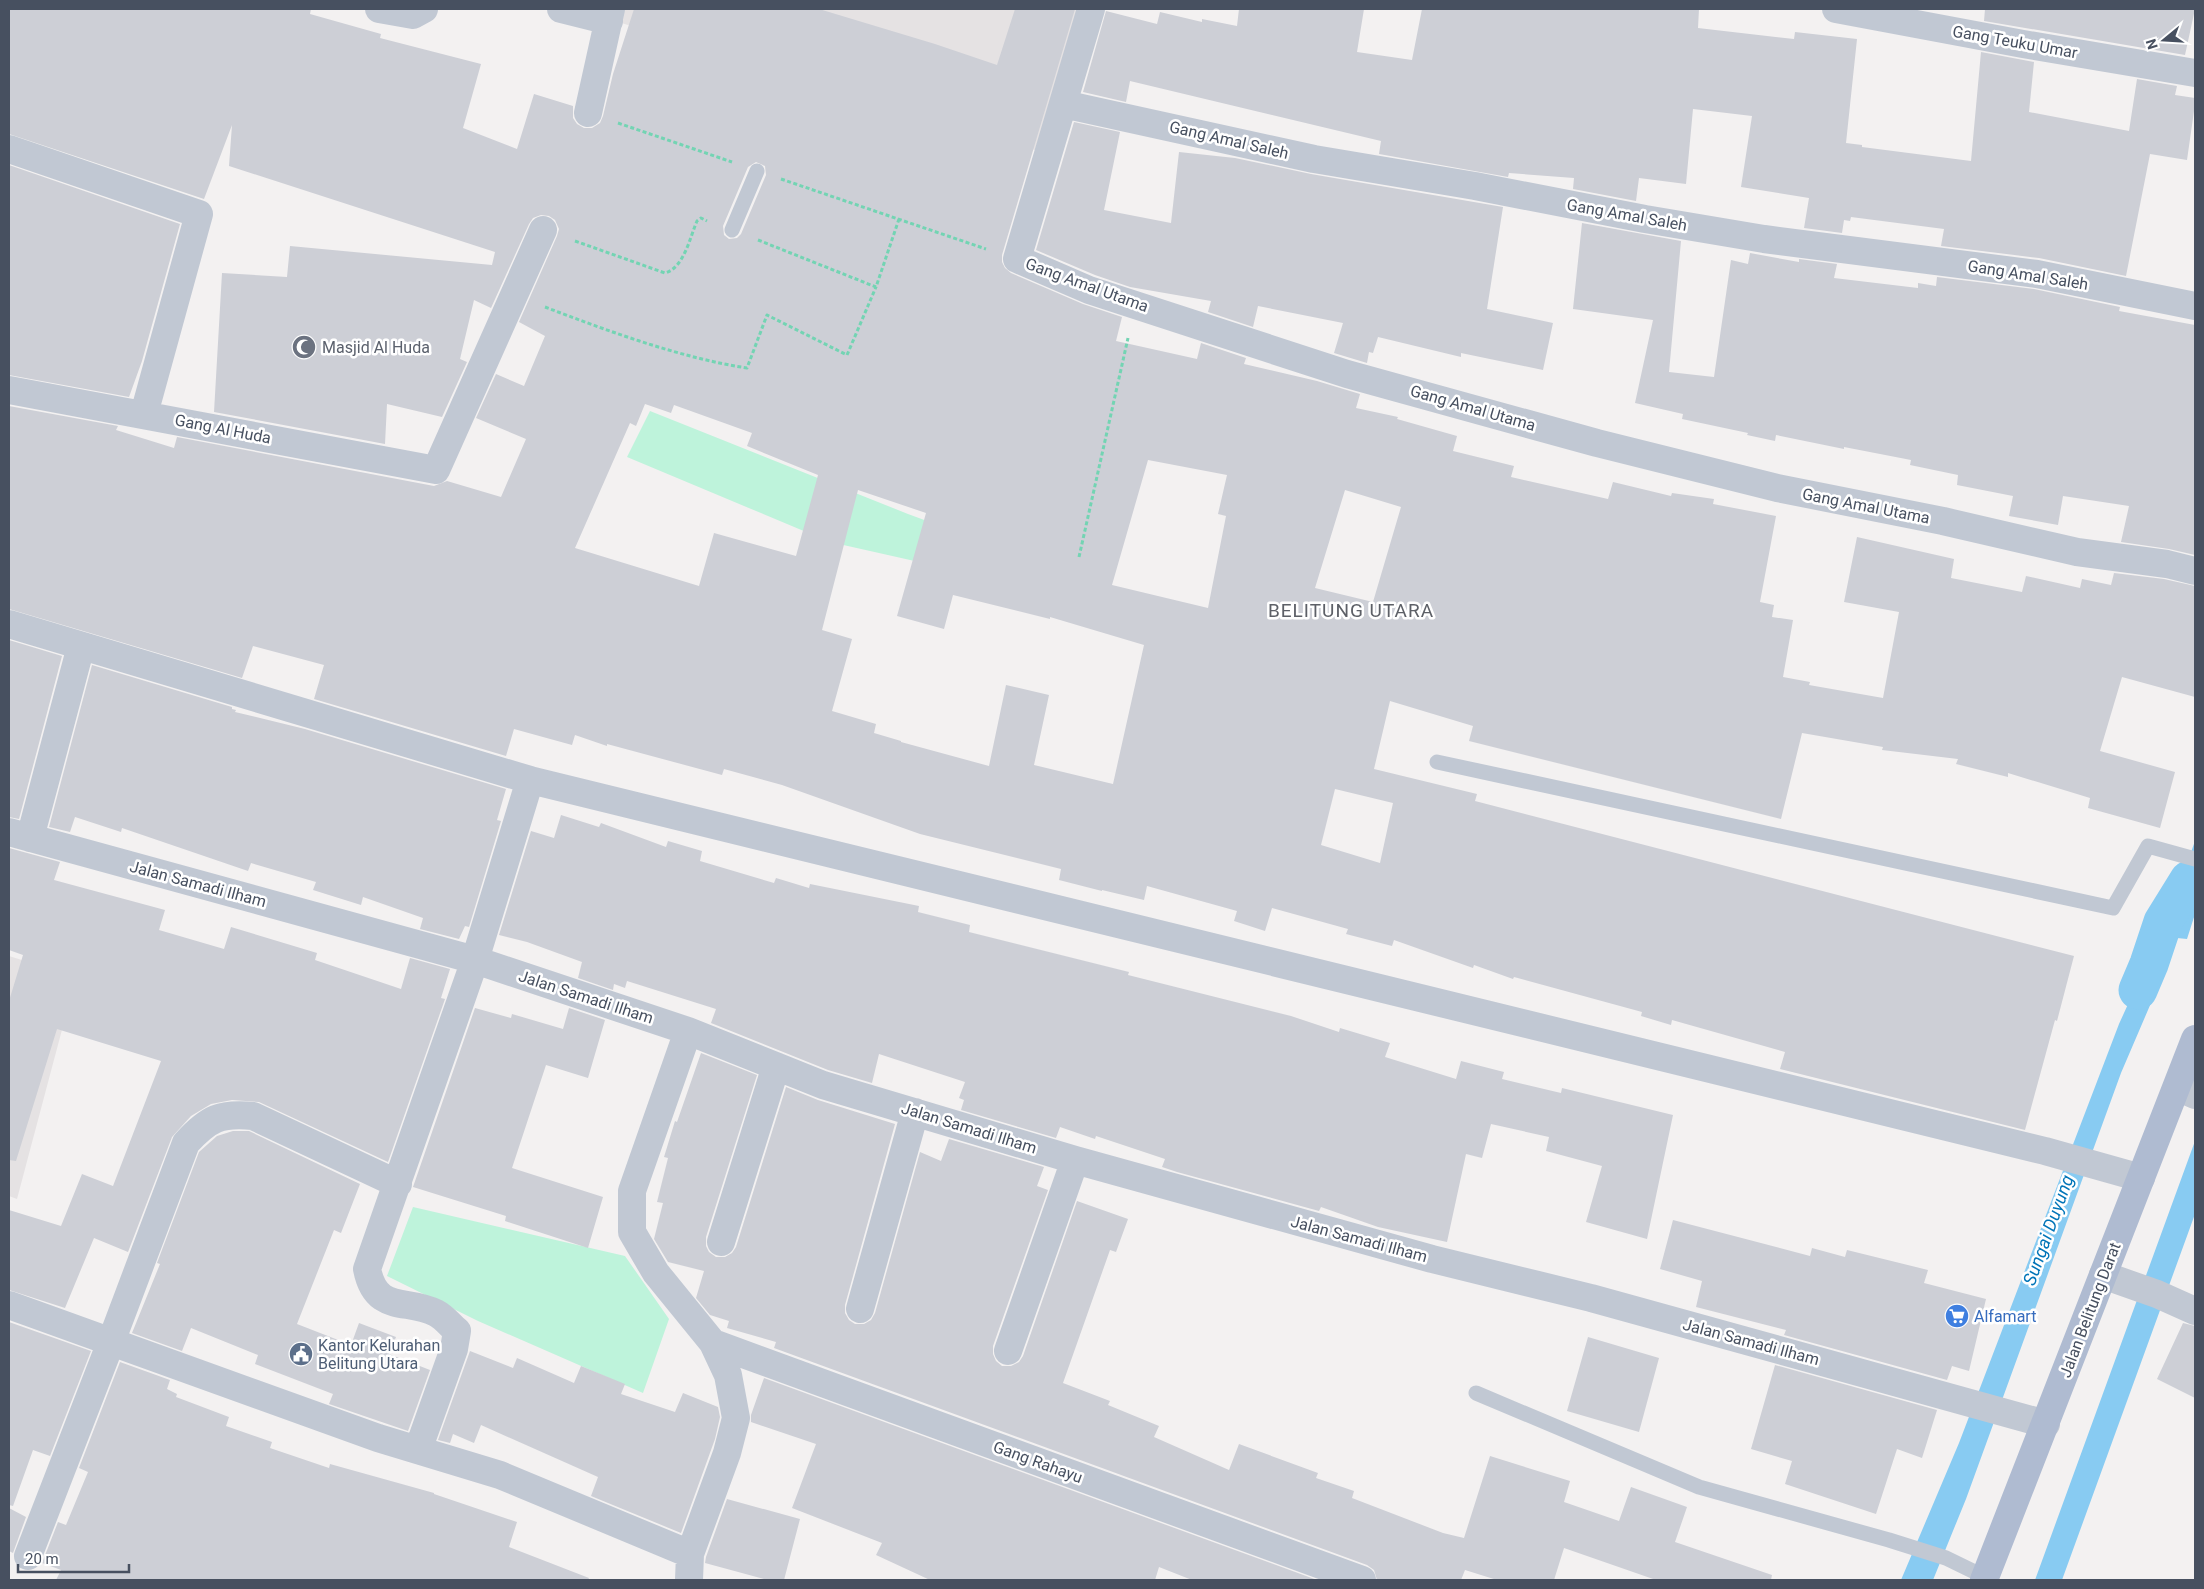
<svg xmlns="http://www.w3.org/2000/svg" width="2204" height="1589" viewBox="0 0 2204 1589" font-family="Roboto,sans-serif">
<rect width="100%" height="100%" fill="#f3f1f1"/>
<path fill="#e5e2e3" d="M618,9H1081L1035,150L615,21Z
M9,956L76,977L17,1199L9,1196Z"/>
<path fill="#bef3db" d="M650,411L908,514L1055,568L1044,590L830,542L627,457Z
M413,1207L625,1256L669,1319L643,1393L478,1321L387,1276Z"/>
<path fill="#88cbf2" d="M2195,841V914L2187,939L2167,937L2159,963L2166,968L2121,1073L1966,1499L1933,1580H1901L1959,1443L2119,1024L2168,916Z
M2195,1141V1214L2062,1580H2035Z"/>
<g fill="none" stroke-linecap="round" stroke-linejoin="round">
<path stroke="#88cbf2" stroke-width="39" d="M2138,990L2149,964L2163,922L2189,880"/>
</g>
<path fill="#cdcfd6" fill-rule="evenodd" d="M9,9H311L310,14L381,34L380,38L481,64L463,128L517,149L534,94L573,106V118L577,124L584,128H592L600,123L603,116L613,74L634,9H819L935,44L997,65L1015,9H1075L1002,255V262L1005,268L1011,273L1083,304L1122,317L1116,341L1197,359L1201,343L1246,358L1244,364L1317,381L1360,394L1356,408L1398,417L1397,419L1457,436L1453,451L1514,466L1511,477L1608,499L1613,482L1671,496L1672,493L1714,499L1713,504L1776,516L1760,602L1774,605L1772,617L1793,620L1783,677L1810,682L1809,685L1883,698L1899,612L1844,602L1857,537L1954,559L1951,578L2022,592L2026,576L2080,588L2082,579L2111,585L2114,573L2164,579L2195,586V697L2122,677L2100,751L2175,772L2160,828L2088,808L2090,798L2008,773V777L1956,764L1958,759L1882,750L1883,747L1802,733L1781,819L1469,741L1473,726L1390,701L1374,769L1477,794L1475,801L2074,956L2057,1021L2055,1020L2025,1130L1780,1069L1785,1052L1672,1020L1671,1025L1641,1016L1642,1012L1514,977L1513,979L1474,965L1473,968L1394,940L1392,946L1346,934L1348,929L1272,908L1265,931L1234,921L1237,911L1147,886L1144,900L1102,890V891L1059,880L1061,869L920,834L782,785L724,769L722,775L607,744V746L575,735L572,745L514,729L506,756L314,699L324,665L253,646L242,678L9,609V406L118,426L116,430L174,448L177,437L434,486L447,481L501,497L526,439L476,418L496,374L524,386L545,336L519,322L557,236L559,229L555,220L549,216L541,215L533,218L529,224L491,308L474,300L460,359L467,362L442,417L387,404L385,444L214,412L222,273L287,277L290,246L492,265L495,252L229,166L232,125L204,199L9,134ZM756,162L765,166L766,175L741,234L737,238L729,239L724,235L723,226L748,167ZM645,404L671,413L674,405L752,433L747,446L818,475L796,556L714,533L699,586L575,548L630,423L636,426ZM1148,460L1227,475L1218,514L1226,516L1208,608L1112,585ZM858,490L926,513L897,616L944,629L953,595L1050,619V617L1144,645L1113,784L1034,765L1049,695L1006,685L989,766L901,742V741L874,733L876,724L832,711L852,639L822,630ZM1345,490L1401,507L1373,602L1315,588ZM1335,789L1393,803L1380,863L1321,845Z
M1239,9H1364L1357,52L1412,60L1422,9H1699L1698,28L1794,39L1795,32L1857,39L1846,143L1862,145V147L1971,161L1981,52L2034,62L2029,112L2129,131L2137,79L2177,86L2175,95L2195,98V104L2187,160L2150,154L2126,276L2039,258L1941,246L1944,229L1851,217L1850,221L1844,220L1842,233L1804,228L1809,198L1741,187L1752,116L1693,109L1686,184L1639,178L1636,201L1573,189L1574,178L1509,173L1508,177L1379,154L1381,141L1130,81L1126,102L1083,92L1106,11L1157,24L1160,12L1202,22V19L1237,26Z
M1985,9H2195L2185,55L1984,21Z
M1074,122L1120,132L1104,210L1171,223L1179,152L1235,158L1311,174L1503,207L1487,309L1553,323L1543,370L1461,353V357L1378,337L1373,353L1369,352L1367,363L1334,353L1343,323L1258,306L1253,327L1208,312L1211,301L1130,287L1095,275L1036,250Z
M9,165L180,224L142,361L129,397L9,375Z
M1582,223L1681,241L1669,372L1714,377L1731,260L1748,264L1750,253L1799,262V259L1837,264L1834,278L1918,288V283L1936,286L1937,277L2034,289L2120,307L2119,311L2195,325V555L2169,549L2121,542L2129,506L2063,496L2058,525L2009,516L2013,496L1957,485L1958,475L1910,465L1911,460L1844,447V449L1776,435L1775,441L1747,435L1748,433L1682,419L1683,414L1635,403L1653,320L1573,309Z
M9,640L62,656L19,819L9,817Z
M92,665L232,707V709L236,710L235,712L305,729L506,789L497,820L501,821L469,927L465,926L459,939L420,929L423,918L363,897L361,905L313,890L316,882L251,863L248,871L122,828L121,832L75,817L70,832L49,827Z
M561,815L599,827L601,823L666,847L668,841L702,851L700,861L774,883L776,878L809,888L810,884L919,906L918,912L970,925L969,932L1129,972L1128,975L1291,1016L1339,1032L1340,1028L1390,1043L1385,1057L1456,1079L1461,1061L1504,1072L1502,1079L1561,1093L1562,1088L1673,1115L1647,1239L1586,1222L1602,1166L1546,1151L1549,1137L1491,1124L1482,1158L1466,1154L1447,1242L1378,1227L1321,1207L1319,1211L1177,1172L1162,1167L1165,1159L1096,1136L1095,1139L1060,1127L1056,1138L961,1110L964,1100L959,1098L965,1082L879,1054L872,1083L828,1070L711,1023L716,1009L627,981L625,988L614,984L613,990L578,978L582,962L527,942L499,935L531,831L554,838Z
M9,848L60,862L54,880L165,910L159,930L224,949L231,927L317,953L315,960L401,989L410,958L450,969L441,998L445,999L388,1162L259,1102L232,1100L211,1104L191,1116L172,1137L128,1252L94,1238L65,1308L9,1290V1210L61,1226L82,1174L113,1186L161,1061L57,1029L16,1161L9,1160V1001L23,955L9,950Z
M475,1008L511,1018L512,1014L563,1029L569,1008L605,1020L588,1078L546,1065L512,1168L603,1197L588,1248L505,1221L506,1216L413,1187Z
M701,1053L757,1075L706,1237V1246L709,1252L716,1257H725L732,1253L736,1247L786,1087L818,1100L895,1124L845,1305V1313L849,1320L855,1324H864L871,1320L875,1313L920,1152L941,1161L949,1139L1044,1167L1037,1186L1048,1190L993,1346V1354L996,1361L1002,1366H1011L1019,1362L1023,1356L1077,1201L1128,1219L1116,1252L1110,1250L1063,1383L1110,1401L1108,1405L1159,1426L1154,1437L1229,1470L1239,1444L1318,1473L1316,1478L1354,1491L1352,1498L1443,1533L1464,1538L1490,1456L1570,1481L1564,1502L1619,1521L1631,1487L1687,1507L1675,1542L1772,1575L1771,1580H1656L1564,1548L1554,1580H1497L1465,1570L1461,1580H1377L1374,1570L1367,1565L774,1348L776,1342L727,1328L729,1321L710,1315L696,1298L704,1271L668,1262L654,1239L663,1203L657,1202L668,1158L664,1157L675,1121L677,1122Z
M233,1131H249L360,1184L341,1233L334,1230L297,1324L351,1345L359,1323L396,1337L389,1354L430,1370L408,1431L329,1404L333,1394L255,1364L258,1355L191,1328L182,1351L132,1333L160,1264L157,1263L199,1152L217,1136Z
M1673,1220L1810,1256L1812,1248L1845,1257L1847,1250L1928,1270L1924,1283L1986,1299L1969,1371L1952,1366L1947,1380L1784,1335L1786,1330L1696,1307L1702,1281L1660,1269Z
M9,1322L91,1351L50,1456L33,1450L13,1506L9,1505Z
M2183,1323L2195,1326V1398L2157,1379Z
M1588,1337L1659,1358L1639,1432L1567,1411Z
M470,1351L513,1368L517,1358L574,1383L581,1366L625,1384L621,1394L675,1412L683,1393L718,1407L720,1417L715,1439L681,1533L591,1496L598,1477L481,1425L474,1443L453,1434L450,1443L438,1440Z
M120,1362L170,1380L167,1389L177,1394L176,1397L229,1417L226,1426L272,1442L270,1448L329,1468L330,1464L434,1493V1494L517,1522L509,1547L589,1578L588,1580H56L61,1570L42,1563L58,1522L66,1525L88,1472L79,1468Z
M1775,1365L1937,1410L1922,1458L1897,1449L1876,1514L1785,1484L1792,1461L1751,1449Z
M764,1378L1317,1580H1192L1159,1567L1155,1580H930L876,1555L882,1543L792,1508L816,1444L751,1422V1415Z
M727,1499L800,1519L784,1580H768L705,1563L706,1557Z
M9,1508L26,1517L13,1553L9,1551Z"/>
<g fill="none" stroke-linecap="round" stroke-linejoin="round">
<path stroke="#73d4b3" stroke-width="3" stroke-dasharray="4 2.5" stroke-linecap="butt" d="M618,123L732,162
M781,179L986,249
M758,240L876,287L899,219
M575,241L665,273C684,268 690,237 697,221L701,218L707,221
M545,307C608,331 681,358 747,368L767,315L847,355L876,287
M1079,557L1128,338"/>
<path stroke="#c1c8d3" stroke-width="15" d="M732,230L757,171
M1437,762L2113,908L2148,846L2195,859
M1476,1393L1699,1487L1889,1540L1946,1558L1985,1577"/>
<path stroke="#c1c8d3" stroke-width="28" d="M379,9L413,15L424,9
M561,9L609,21
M1091,9L1017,259L1089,290L1347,374L1597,443L1777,488L1943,521L2077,552L2167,564L2195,571
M1836,9L2023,44L2195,73
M1063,104L1314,159L1475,186L1645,219L1764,239L2037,274L2195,306
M588,113L611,9
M9,149L199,214L144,414
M9,390L436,470L543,230
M9,624L530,780
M9,832L475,960L688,1031L823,1085L1075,1160L1432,1259L1591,1298L2046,1424
M30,838L81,646
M688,1031L632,1191V1232L656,1273L713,1343L728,1375L736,1418L727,1453L690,1554L689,1580
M2177,1087L2195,1095
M721,1242L776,1066
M2103,1275L2157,1294L2195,1311
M9,1305L378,1438L500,1475L690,1554
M860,1309L915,1112
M713,1343L1362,1580
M1008,1351L1075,1160
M418,1450L454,1349L457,1331C450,1325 444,1317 436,1313C406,1298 376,1314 367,1269L475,960L530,780L2045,1151L2141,1178
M28,1556L111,1342L186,1143C209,1118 220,1113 253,1116L398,1184"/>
<path stroke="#afbbd1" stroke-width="28" d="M1984,1580L2195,1039"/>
</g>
<defs>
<g id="mosque-disc" transform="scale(1.25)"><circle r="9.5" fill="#6b7280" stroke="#fff"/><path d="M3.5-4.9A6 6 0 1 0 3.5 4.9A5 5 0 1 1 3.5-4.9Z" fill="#fff"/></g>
<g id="supermarket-disc" transform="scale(1.25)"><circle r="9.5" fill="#3f7fe0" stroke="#fff"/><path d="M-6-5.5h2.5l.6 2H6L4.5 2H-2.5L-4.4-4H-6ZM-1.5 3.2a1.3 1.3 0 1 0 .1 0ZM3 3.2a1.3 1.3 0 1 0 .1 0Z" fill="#fff"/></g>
<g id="civic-disc" transform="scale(1.25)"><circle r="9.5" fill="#5c6f8a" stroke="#fff"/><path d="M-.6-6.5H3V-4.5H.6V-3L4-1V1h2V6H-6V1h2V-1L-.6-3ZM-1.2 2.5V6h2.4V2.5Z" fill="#fff"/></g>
</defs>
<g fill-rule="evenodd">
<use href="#mosque-disc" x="304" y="347"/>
<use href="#supermarket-disc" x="1957" y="1316"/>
<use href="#civic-disc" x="301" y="1354"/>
</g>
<g text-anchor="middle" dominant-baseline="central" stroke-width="5" stroke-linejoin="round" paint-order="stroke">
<g font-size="16" fill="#475060" stroke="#fff">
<text transform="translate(2015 42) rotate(10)">Gang Teuku Umar</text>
<text transform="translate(1229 140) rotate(13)">Gang Amal Saleh</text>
<text transform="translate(1627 215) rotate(10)">Gang Amal Saleh</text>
<text transform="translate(2028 275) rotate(9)">Gang Amal Saleh</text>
<text transform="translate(1087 285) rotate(20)">Gang Amal Utama</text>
<text transform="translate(1473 408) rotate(16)">Gang Amal Utama</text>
<text transform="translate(223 429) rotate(11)">Gang Al Huda</text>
<text transform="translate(1866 506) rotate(11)">Gang Amal Utama</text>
<text transform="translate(198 884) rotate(15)">Jalan Samadi Ilham</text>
<text transform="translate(586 997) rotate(18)">Jalan Samadi Ilham</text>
<text transform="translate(969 1128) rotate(17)">Jalan Samadi Ilham</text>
<text transform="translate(1359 1239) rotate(15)">Jalan Samadi Ilham</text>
<text transform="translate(2090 1310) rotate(-69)">Jalan Belitung Darat</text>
<text transform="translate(1751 1342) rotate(15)">Jalan Samadi Ilham</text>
<text transform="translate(1038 1462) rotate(20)">Gang Rahayu</text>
</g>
<g font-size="16" fill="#5b616d" stroke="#fff" text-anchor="start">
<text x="322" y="347">Masjid Al Huda</text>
</g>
<g font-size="16" fill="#366cbe" stroke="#fff" text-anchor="start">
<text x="1974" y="1316">Alfamart</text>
</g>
<g font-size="16" fill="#4e5e75" stroke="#fff" text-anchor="start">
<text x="318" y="1345">Kantor Kelurahan<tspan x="318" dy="18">Belitung Utara</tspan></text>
</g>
<g font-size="18" font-style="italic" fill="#0275b8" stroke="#fff">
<text transform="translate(2048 1230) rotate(-70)">Sungai Duyung</text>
</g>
<g font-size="19" letter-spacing="1" fill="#5d6067" stroke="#fff">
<text x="1351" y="610">BELITUNG UTARA</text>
</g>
</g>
<rect width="2204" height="1589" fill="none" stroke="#475060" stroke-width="20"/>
<g transform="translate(2164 40) rotate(252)" stroke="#ffffff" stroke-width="4" paint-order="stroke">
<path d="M0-4L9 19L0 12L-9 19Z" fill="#475060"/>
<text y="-8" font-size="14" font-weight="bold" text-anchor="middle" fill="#475060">N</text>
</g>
<path d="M18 1564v8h111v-8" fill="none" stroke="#475060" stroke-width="2.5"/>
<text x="25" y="1564" font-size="15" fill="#475060" stroke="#ffffff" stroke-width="4" paint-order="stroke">20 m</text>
</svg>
